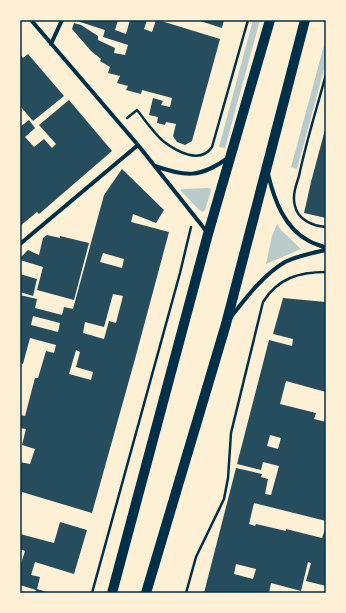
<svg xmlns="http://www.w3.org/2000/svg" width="346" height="613" viewBox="0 0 346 613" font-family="'Work Sans',sans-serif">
<rect width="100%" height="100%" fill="#fdf0d5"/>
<path fill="#b9caca" d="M253,20H260L225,148L219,147Z
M326,38V62L297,169L291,167Z
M209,188L211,189V191L205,210L203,212L198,209L180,190L182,189Z
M277,224L281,230L301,249L266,264L272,236Z"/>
<path fill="#264d5e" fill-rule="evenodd" d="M74,20H118L115,30L126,34L130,20H147L144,29L152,32L156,20H158L220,39L192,141L185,145L177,142L173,136L176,124L166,122L165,125L157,123L158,117L149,115L153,98L163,101L161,105L170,107L172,98L142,90L141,94L126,90L128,86L117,83L120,76L108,73L110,67L100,61L101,59L91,51L72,29L74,23L81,25L98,36V40L115,48L114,53L125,55L128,45L103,37L105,30Z
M197,20H224L222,28Z
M20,54L23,58L28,54L64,96L33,121L20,106V102L21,101L20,99Z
M69,100L112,151L39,214L37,212L20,226V127L29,120L35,128L25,137L34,147L44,139L52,148L56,144L39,125Z
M326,126V218L304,213L311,182Z
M122,169L164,210L156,223L133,214L131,222L169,232L135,359L92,513L22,492L20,499V462L30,464L35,449L22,445L26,429L20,428V415L25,416L35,378H38L46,351L54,353L56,345L30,338L23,364L20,363V295L37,299L35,308L62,315L64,307L73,309L104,195ZM103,253L124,259L122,268L100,262ZM113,294L123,296L116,323L109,321L104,339L83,333L85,322L104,327ZM33,316L60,323L58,332L31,325ZM76,350L80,352L76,367L93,372L91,380L69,374Z
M47,235L60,238V236L89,243L74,300L37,290L43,267L20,260V258L28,250L39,255L43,238Z
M20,274L37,279L33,296L20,292Z
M283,298L326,302V392L286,381L280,404L316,413L314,419L326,422V521L254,503L249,524L255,526L256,524L286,531V529L322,538L326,526V586L306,581L311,563L308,562L301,591L271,583L269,593H204L236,468L262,474L261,477L268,479L265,494L271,495L279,466L263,462L261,470L237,464L269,340L292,346L293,339L273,334ZM270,435L281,438L278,449L267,446ZM236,564L256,569L253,579L234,574Z
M60,522L87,530L74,574L35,562L31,575L40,577L37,589L50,593H35L36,590L20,585V567L25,551L20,549V534L54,543Z"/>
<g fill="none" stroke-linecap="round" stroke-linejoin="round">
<path stroke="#003049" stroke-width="2.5" d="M326,74C317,108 306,142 299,176C296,185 292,196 295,206C298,220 313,226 326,227
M127,118L137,110C145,120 153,132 163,141C176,151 200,165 212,147L248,20
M92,593L180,273L191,227
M186,593L196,557L224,499L228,478L231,433L263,302C278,278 299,272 326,272"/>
<path stroke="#003049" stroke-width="4" d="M31,20L138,145L207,232
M51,44L62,20
M155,166C186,177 200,178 228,158
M268,174C274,199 284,228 309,241C314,244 320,245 326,248
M20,244L138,145
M231,317C245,299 264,274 285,262C297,256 312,253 326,250"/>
<path stroke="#003049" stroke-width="10" d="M112,593L208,234L270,20
M146,593L226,324L305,20"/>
</g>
<rect width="346" height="613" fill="none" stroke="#fdf0d5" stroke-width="42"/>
<rect x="21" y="21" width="304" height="571" fill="none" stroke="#003049" stroke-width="1.5"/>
</svg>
